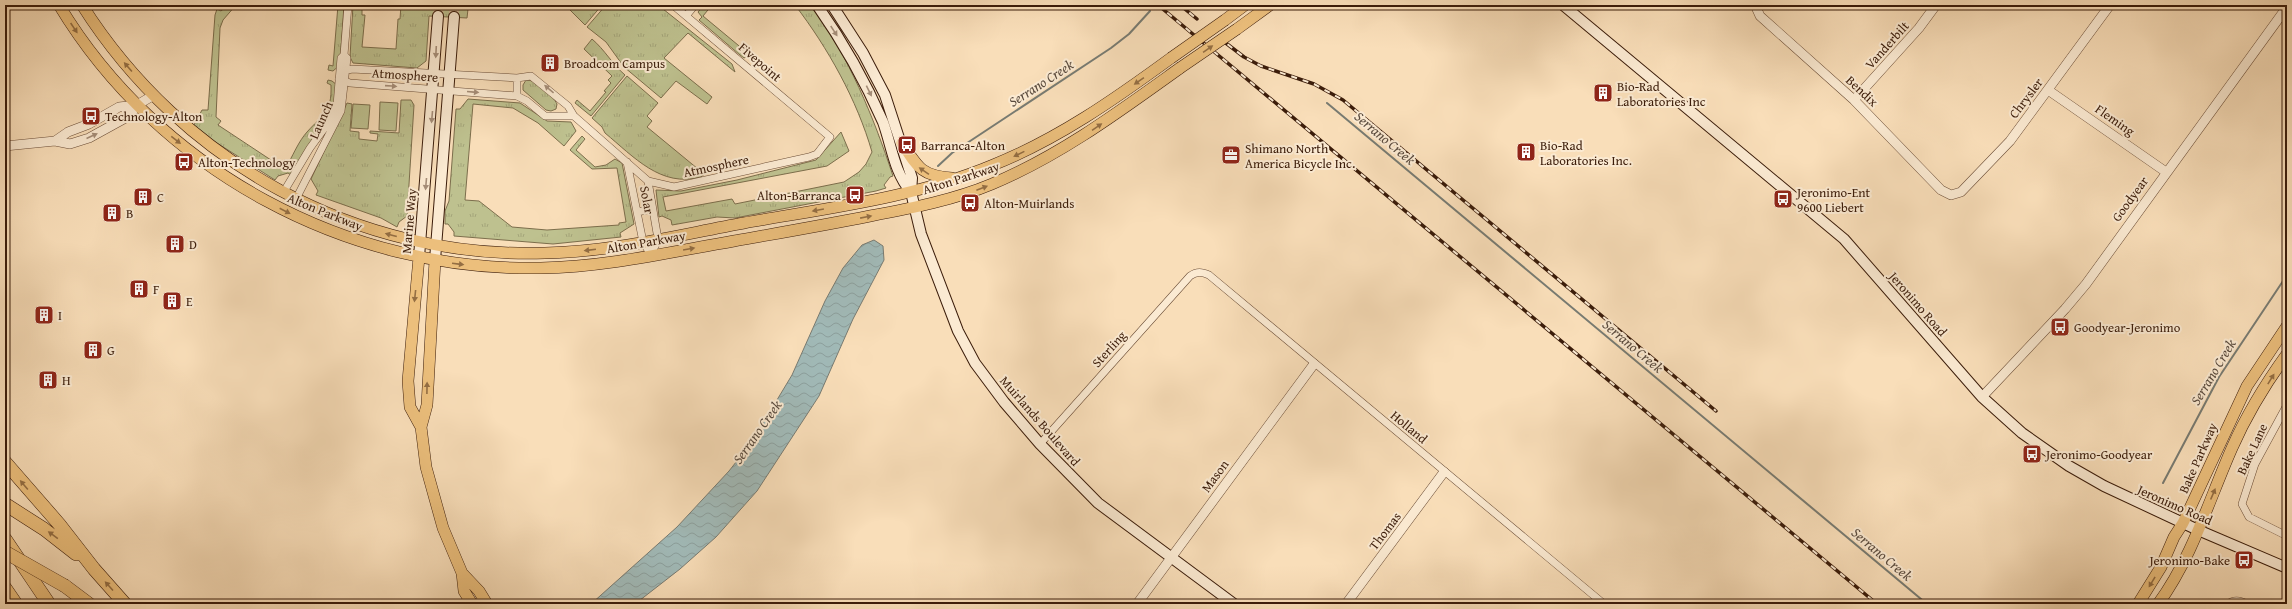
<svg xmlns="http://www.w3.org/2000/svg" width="2292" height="609" viewBox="0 0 2292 609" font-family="'Gentium Book Plus',serif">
<defs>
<pattern id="grass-tufts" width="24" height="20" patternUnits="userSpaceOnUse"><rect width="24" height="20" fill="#bec18f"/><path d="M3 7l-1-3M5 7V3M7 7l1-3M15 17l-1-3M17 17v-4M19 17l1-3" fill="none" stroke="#a4a57a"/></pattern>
<pattern id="water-waves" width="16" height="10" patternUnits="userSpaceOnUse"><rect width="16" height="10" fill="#a1bab8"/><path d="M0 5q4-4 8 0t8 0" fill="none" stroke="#8c9f9d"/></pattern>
</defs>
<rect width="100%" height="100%" fill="#f9deb9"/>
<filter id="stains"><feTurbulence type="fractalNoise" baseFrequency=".005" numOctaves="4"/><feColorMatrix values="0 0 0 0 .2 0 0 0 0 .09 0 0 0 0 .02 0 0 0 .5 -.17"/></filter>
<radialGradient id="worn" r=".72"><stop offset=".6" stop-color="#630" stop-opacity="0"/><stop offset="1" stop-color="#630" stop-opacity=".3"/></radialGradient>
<path fill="url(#grass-tufts)" stroke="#7c6e4c" d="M228,5H236L223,20L220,28L216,117L221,121L218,125L280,166L284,160L289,162C294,153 299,141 307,132C323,114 332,113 331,85L327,83L328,80L332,81L337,85L332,116L292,170L291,175L288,173L278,176L275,180L217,143L194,125L202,110H208L215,15L217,9L221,11Z
M338,5H344L340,65L333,71L328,70L329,65L333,66Z
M353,5H362V15H365L362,47L396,49L398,19H400L401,5H426L468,9L467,18L429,16L426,61L417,68L353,63L350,57Z
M556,5H602L585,25L569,9L559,8Z
M606,5H658L732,64L735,72L688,33L664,58L712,97L707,104L676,81L661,98L624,67L606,42L587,27Z
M704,5H712L703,16L750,55L744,58L740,55L699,20L702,17L698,12Z
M795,5H812C849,58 873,115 893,176L890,177L884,185L886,188L876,191L735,218L717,217L672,225L671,220L662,216L659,217L656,190L681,191L737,180L816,160L841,132L849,151L827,166L663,197L666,211L732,199L735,204L844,182L859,172L866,164L872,152C857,100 828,48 795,5Z
M592,39C605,50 612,64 625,75L591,116L575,103L577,100L590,111L606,92L604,91L611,83L608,80L612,76L584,49Z
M627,76L658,103L647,116L652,121L647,127L698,169L707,172L701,177C661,188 634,157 605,133L602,127L592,118Z
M526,80C536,79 553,96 557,104L556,109L551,111L546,110L523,90V85Z
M468,99L520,103L547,121L571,122L576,131L564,146L538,123L513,108L473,104L465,200L479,201L512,227L547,230L619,225V223L626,222L617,168L592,169L570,150L582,136L585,139L576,150L595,167L606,165L615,159L622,163L634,224L620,233L621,237L553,244L454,236V232L448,224H445V211L449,201L456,109H460Z
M401,100H411L414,105L407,216L399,222L397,227L381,218L316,195L318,191L311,179L347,103L352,104L350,131L359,132V139L377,141L378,134L370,133V131L399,133Z"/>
<path fill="#bec18f" stroke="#7c6e4c" d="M380,102L398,103L396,131L379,130Z
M353,104L370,105L368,129L351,128Z"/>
<path fill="url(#water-waves)" stroke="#787b72" d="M874,240L883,246L884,260L853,319L819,396L757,491L716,537L680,569L635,604H591L677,527L729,471L751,443L792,375L825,301L843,268L862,245Z"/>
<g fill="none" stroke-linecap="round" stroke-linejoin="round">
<path stroke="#787b72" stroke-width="2" d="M1327,103L1927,604
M938,166L952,153L1111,48L1129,34L1150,11
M2163,483L2219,377L2287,275"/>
<path stroke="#d3b796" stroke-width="10" stroke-dasharray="10 5" stroke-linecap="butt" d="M438,16L439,5
M454,17V5"/>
<g stroke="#6a4c36" stroke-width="8">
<path id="minor" d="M686,16L695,5
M340,72L352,69L517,78L531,76L568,106L574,116L648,181L674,187L809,157L817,154L830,137L673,5
M517,78V96
M339,79L350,83L517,96L527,101L545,116H574
M627,162L643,242L651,255
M648,181L658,239L651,255
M283,193L310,148L332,118L337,105L341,58L344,55
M296,199L341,111L347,58L344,55L348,5
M637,212L652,209
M2287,405L2255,464L2242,504L2249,517L2287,536
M1040,444L1190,276C1197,271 1202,272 1209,275L1604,604
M2228,604C2234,599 2240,600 2247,604"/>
</g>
<g stroke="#6a4c36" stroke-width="10">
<path id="tertiary" d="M1755,5L1760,16L1854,100L1941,190L1951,195L1961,192L2010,141L2110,5
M2048,90L2166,172
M1854,100L1919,28L1936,5
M55,141L70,144L89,138L129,116L137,105
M5,146L55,141L68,132L89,124L119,107L137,105L154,95
M1982,397L2065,309L2086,284L2287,7
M1137,604L1314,364
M1346,604L1444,472"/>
</g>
<g stroke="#3b1c0a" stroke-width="12">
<path id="secondary" d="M817,5C843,42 865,81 883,122C892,147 894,172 911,192
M832,5L863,53L885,95L912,178L911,192L921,234L958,331L975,363L1004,402L1040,444L1098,503L1234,604
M1563,5L1844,239L1982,397L2022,433L2069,466L2104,486L2198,530L2287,568
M419,257L438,16
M435,260L454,17"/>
</g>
<g stroke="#3b1c0a" stroke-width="12">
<path id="primary" d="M59,5C159,171 348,272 541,268C606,267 670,252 734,241C779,233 825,225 870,216C912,208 954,200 992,184C1061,155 1120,111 1180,68
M82,5C182,163 357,259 545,253C612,252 678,235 744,223C828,208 914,198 993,165C1058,139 1115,99 1171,58
M1225,20L1245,5
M1237,29L1270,5
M902,143C918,168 922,176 952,178
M419,257L408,381L410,407L421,427
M435,260L427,405L421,427L426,467L443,528L462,573L464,591L472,604
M462,573L479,591L487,604
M2138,604L2161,567L2174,537L2183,523L2247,386L2287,326
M2158,604C2192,558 2209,500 2232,448C2246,416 2266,383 2287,354"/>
</g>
<g stroke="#3b1c0a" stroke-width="14">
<path id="motorway" d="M5,462L59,524L94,569L125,604
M5,504L44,529L76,554
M5,539L49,604
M65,586L89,604
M5,588L16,604"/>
</g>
<use href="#minor" stroke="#fbead2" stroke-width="7"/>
<use href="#tertiary" stroke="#fbead2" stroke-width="9"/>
<use href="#secondary" stroke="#fbead2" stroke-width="10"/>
<use href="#primary" stroke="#ecbf7c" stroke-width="11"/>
<use href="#motorway" stroke="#ecbf7c" stroke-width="13"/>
<g stroke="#3b1c0a" stroke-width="3.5">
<path id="rail" d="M1158,5L1877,604
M1180,5L1197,19
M1218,37L1244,57L1261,66L1314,84L1343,100L1716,411"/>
</g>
<use href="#rail" stroke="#fbead2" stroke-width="2" stroke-dasharray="6" stroke-linecap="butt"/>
<g stroke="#3b1c0a" stroke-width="12" stroke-linecap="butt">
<path id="primary-bridge" d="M1171,58L1225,20
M1180,68L1237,29"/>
</g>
<g stroke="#3b1c0a" stroke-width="14" stroke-linecap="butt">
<path id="motorway-bridge" d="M5,552L65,586"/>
</g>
<use href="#primary-bridge" stroke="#ecbf7c" stroke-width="11"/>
<use href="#motorway-bridge" stroke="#ecbf7c" stroke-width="13"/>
</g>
<defs><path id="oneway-solid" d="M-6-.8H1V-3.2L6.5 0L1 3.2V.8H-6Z"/></defs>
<g fill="#946e43">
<use href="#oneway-solid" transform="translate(74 28) rotate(56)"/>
<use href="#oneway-solid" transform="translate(1208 49) rotate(-35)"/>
<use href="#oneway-solid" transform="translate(128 67) rotate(-131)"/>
<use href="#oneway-solid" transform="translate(1139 81) rotate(145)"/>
<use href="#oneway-solid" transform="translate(1097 127) rotate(-34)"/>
<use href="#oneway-solid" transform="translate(176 140) rotate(38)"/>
<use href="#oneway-solid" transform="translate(1019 154) rotate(154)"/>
<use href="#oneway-solid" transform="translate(924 171) rotate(-146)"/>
<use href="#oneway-solid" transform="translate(982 188) rotate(-21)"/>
<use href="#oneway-solid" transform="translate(818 210) rotate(170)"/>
<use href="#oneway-solid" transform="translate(285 211) rotate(27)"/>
<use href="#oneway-solid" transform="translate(866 217) rotate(-11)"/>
<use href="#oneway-solid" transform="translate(391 235) rotate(-165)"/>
<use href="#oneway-solid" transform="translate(689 249) rotate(-10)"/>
<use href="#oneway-solid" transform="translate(590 250) rotate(173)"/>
<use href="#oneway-solid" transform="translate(458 264) rotate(7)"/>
<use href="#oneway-solid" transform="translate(415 296) rotate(96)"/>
<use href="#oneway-solid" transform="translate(2271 379) rotate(-58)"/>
<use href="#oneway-solid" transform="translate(427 388) rotate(-89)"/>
<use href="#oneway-solid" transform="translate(24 485) rotate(-130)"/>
<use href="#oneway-solid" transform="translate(2213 494) rotate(-67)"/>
<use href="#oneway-solid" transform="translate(53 535) rotate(-144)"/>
<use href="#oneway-solid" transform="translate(2152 582) rotate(121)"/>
<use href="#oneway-solid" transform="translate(109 586) rotate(-132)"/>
</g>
<g fill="#a58d78">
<use href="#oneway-solid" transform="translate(834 31) rotate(57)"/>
<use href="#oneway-solid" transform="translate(436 52) rotate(93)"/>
<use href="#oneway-solid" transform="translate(391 86) rotate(4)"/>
<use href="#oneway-solid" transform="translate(549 89) rotate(-140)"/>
<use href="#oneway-solid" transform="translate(869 91) rotate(64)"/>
<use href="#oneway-solid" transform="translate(473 92) rotate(5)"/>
<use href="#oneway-solid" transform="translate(432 117) rotate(95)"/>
<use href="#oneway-solid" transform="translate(92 136) rotate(-24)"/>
<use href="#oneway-solid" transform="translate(426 184) rotate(95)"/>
</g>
<defs>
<g id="building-square" transform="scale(1)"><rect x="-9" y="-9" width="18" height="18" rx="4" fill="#8f2418" stroke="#fbead2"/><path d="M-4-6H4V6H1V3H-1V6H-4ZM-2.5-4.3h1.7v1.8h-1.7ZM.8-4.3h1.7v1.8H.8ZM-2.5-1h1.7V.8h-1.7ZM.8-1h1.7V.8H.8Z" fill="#fff"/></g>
<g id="bus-square" transform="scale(1)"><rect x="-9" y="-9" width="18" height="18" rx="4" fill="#8f2418" stroke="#fbead2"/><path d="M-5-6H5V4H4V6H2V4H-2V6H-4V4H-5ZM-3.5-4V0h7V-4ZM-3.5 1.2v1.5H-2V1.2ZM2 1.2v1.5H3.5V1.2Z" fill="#fff"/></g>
<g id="office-square" transform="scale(1)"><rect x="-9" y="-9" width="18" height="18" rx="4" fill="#8f2418" stroke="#fbead2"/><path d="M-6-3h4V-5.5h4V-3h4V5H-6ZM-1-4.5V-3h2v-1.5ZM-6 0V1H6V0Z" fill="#fff"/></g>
</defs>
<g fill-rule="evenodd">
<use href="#building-square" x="550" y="63"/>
<use href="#building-square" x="1603" y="93"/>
<use href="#bus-square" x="91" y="116"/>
<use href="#bus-square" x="907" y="145"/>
<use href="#building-square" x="1526" y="152"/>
<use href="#office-square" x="1231" y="155"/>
<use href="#bus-square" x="184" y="162"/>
<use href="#bus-square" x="855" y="195"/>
<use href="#building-square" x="143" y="197"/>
<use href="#bus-square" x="1783" y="199"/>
<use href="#bus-square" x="970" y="203"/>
<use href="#building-square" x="112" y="213"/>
<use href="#building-square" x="175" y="244"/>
<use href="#building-square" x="139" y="289"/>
<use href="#building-square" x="172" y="301"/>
<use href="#building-square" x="44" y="315"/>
<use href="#bus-square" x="2060" y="327"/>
<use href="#building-square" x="93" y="350"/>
<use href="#building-square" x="48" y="380"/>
<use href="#bus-square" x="2032" y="454"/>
<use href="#bus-square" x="2244" y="560"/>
</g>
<g text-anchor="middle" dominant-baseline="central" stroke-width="4" stroke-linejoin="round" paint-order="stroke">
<g font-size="13" fill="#3b1c0a" stroke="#fbead2">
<text transform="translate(1887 45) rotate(-48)">Vanderbilt</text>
<text transform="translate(760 62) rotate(41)">Fivepoint</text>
<text transform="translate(405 75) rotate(4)">Atmosphere</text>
<text transform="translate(1862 91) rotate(43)">Bendix</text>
<text transform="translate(2026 98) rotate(-53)">Chrysler</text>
<text transform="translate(321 120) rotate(-66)">Launch</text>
<text transform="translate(2115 120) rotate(35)">Fleming</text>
<text transform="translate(716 166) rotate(-12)">Atmosphere</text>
<text transform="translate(961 178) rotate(-18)">Alton Parkway</text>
<text transform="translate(2130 199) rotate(-54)">Goodyear</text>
<text transform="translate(647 200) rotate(79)">Solar</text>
<text transform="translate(325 212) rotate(22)">Alton Parkway</text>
<text transform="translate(409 221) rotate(-85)">Marine Way</text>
<text transform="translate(646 242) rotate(-10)">Alton Parkway</text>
<text transform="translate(1918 304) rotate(49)">Jeronimo Road</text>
<text transform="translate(1109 349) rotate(-48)">Sterling</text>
<text transform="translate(1040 421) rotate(49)">Muirlands Boulevard</text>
<text transform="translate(1409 427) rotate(40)">Holland</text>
<text transform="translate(2252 449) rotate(-65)">Bake Lane</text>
<text transform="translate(2198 458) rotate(-66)">Bake Parkway</text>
<text transform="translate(1215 476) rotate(-54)">Mason</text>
<text transform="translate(2175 505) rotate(24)">Jeronimo Road</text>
<text transform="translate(1385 531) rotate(-53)">Thomas</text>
</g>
<g font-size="13" fill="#3b1c0a" stroke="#fbead2" text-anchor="start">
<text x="564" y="63">Broadcom Campus</text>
<text x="1617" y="86">Bio-Rad<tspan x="1617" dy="15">Laboratories Inc</tspan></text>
<text x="105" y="116">Technology-Alton</text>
<text x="921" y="145">Barranca-Alton</text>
<text x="1540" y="145">Bio-Rad<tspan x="1540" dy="15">Laboratories Inc.</tspan></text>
<text x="1245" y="148">Shimano North<tspan x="1245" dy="15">America Bicycle Inc.</tspan></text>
<text x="198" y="162">Alton-Technology</text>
<text x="1797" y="192">Jeronimo-Ent<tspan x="1797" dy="15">9600 Liebert</tspan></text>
<text x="841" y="195" text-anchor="end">Alton-Barranca</text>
<text x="157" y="197">C</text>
<text x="984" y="203">Alton-Muirlands</text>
<text x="126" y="213">B</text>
<text x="189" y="244">D</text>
<text x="153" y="289">F</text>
<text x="186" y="301">E</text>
<text x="58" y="315">I</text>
<text x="2074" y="327">Goodyear-Jeronimo</text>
<text x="107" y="350">G</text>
<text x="62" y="380">H</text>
<text x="2046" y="454">Jeronimo-Goodyear</text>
<text x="2230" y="560" text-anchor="end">Jeronimo-Bake</text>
</g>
<g font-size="14" font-style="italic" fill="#5a4b3e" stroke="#fbead2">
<text transform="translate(1041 83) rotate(-33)">Serrano Creek</text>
<text transform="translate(1385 138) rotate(40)">Serrano Creek</text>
<text transform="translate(1633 346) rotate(40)">Serrano Creek</text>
<text transform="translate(2213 372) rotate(-59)">Serrano Creek</text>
<text transform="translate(757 432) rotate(-55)">Serrano Creek</text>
<text transform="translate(1882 554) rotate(40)">Serrano Creek</text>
</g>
</g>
<rect width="2292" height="609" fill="none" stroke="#f9deb9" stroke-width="20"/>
<rect x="6" y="6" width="2280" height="597" fill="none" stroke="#3b1c0a" stroke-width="2"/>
<rect x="10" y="10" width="2272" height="589" fill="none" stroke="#3b1c0a"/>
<rect width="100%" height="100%" filter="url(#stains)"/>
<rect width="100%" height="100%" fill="url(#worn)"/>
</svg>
